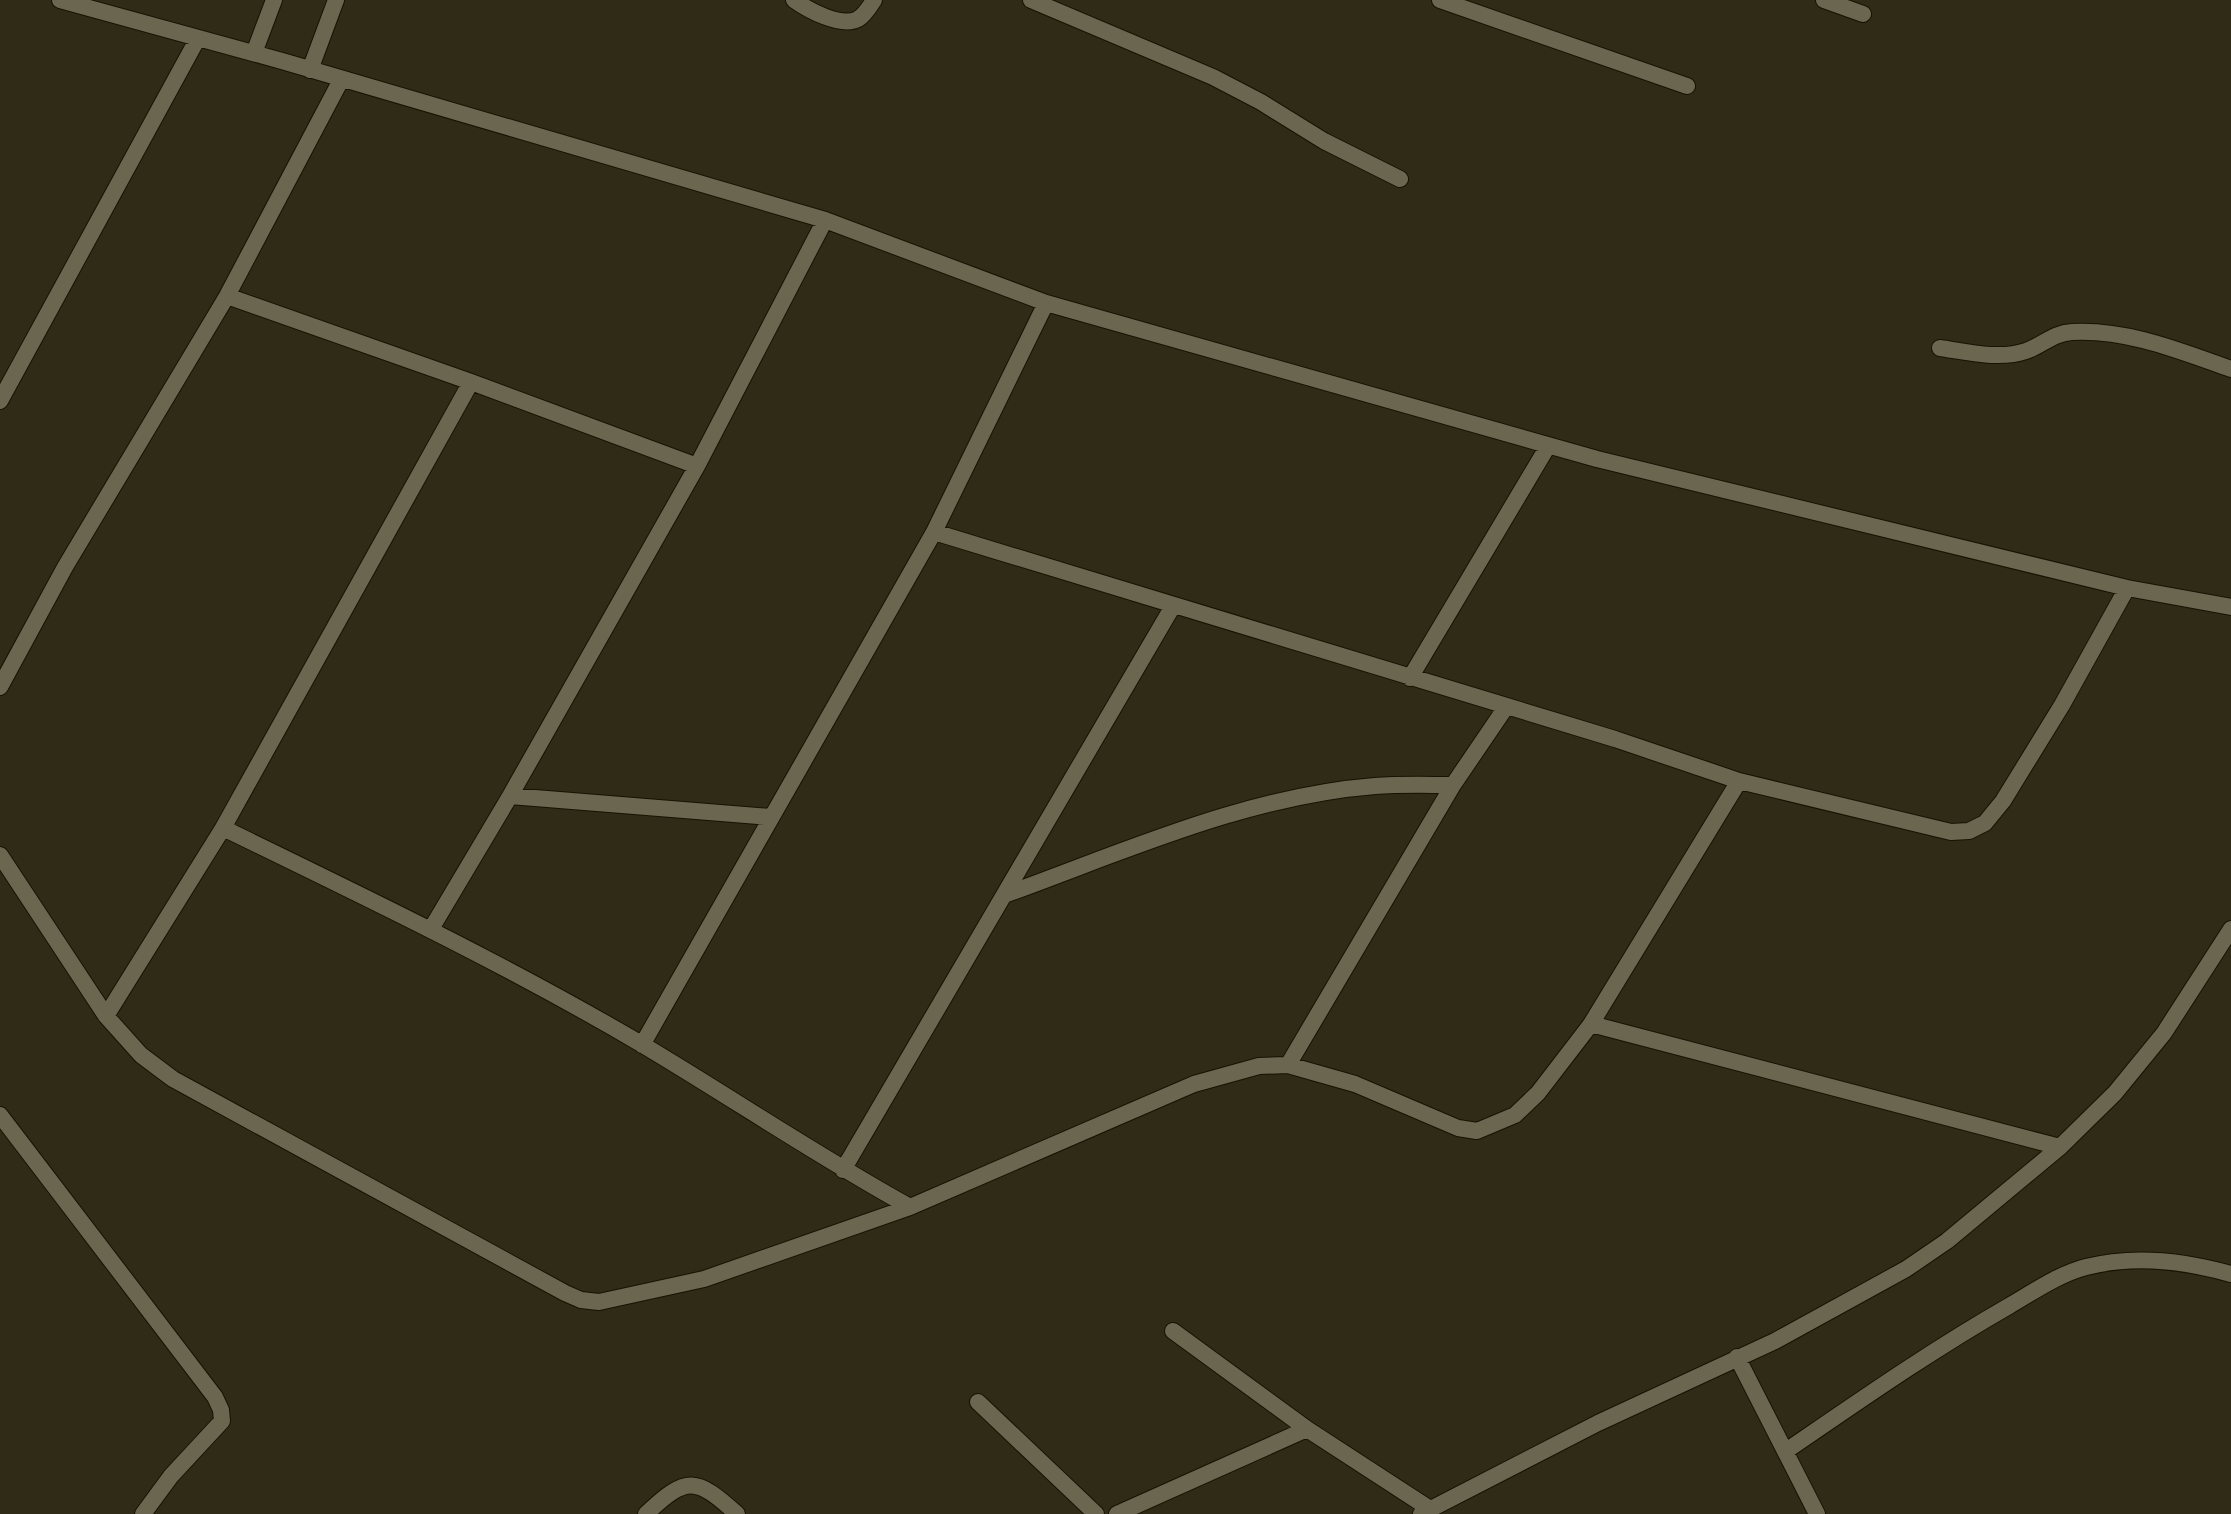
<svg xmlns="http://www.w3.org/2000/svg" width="2231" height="1514" viewBox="0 0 2231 1514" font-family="'Noto Serif',serif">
<rect width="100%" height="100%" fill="#2f2b17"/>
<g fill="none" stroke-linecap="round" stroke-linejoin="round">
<g stroke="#171302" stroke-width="18">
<path id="minor" d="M60,0L282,61L825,220L1046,303L1597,459L2127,588L2231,607
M794,0C808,10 841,28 858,19C865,15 870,6 874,0
M1031,0L1213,77L1261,102L1324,141L1400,179
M1440,0L1687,86
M1824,0L1863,14
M254,53L274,0
M310,70L336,0
M227,296L471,382L697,466
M1940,348C1967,352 2000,360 2026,351C2043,345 2053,333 2072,332C2127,329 2180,351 2231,369
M0,401L198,38
M934,532L1615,739L1739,781L1951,832L1969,831L1985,823L2003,801L2062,705L2127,588
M1410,678L1548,446
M0,687L65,567L227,296L341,80
M510,796L770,817
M223,828C365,897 507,965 643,1045C732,1098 819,1157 910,1207
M0,855L106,1016L141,1055L173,1079L565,1293L581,1300L599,1302L704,1279L910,1207L1194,1084L1259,1066L1288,1065L1355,1084L1458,1128L1477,1131L1515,1115L1538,1093L1591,1024L1739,781
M1007,894C1126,851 1247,796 1375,786C1401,784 1428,785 1453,785
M431,929L510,796L697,466L825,220
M106,1016L223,828L471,382
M1591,1024L2060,1147
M642,1045L934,532L1046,303
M1288,1065L1453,785L1506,707
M0,1115L215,1397L221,1410L222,1421L171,1476L143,1514
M843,1170L1173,606
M1173,1331L1307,1429L1430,1509
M1737,1357L1817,1514
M978,1402L1096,1514
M1786,1451C1859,1401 1932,1350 2009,1306C2033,1292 2059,1274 2086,1267C2133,1255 2185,1261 2231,1274
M646,1514C687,1475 696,1477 737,1514
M1117,1514L1307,1429
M1421,1514L1598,1423L1775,1341L1906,1269L1947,1241L2060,1147L2115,1093L2164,1033L2231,929"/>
</g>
<use href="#minor" stroke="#6a6650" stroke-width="16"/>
</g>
</svg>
